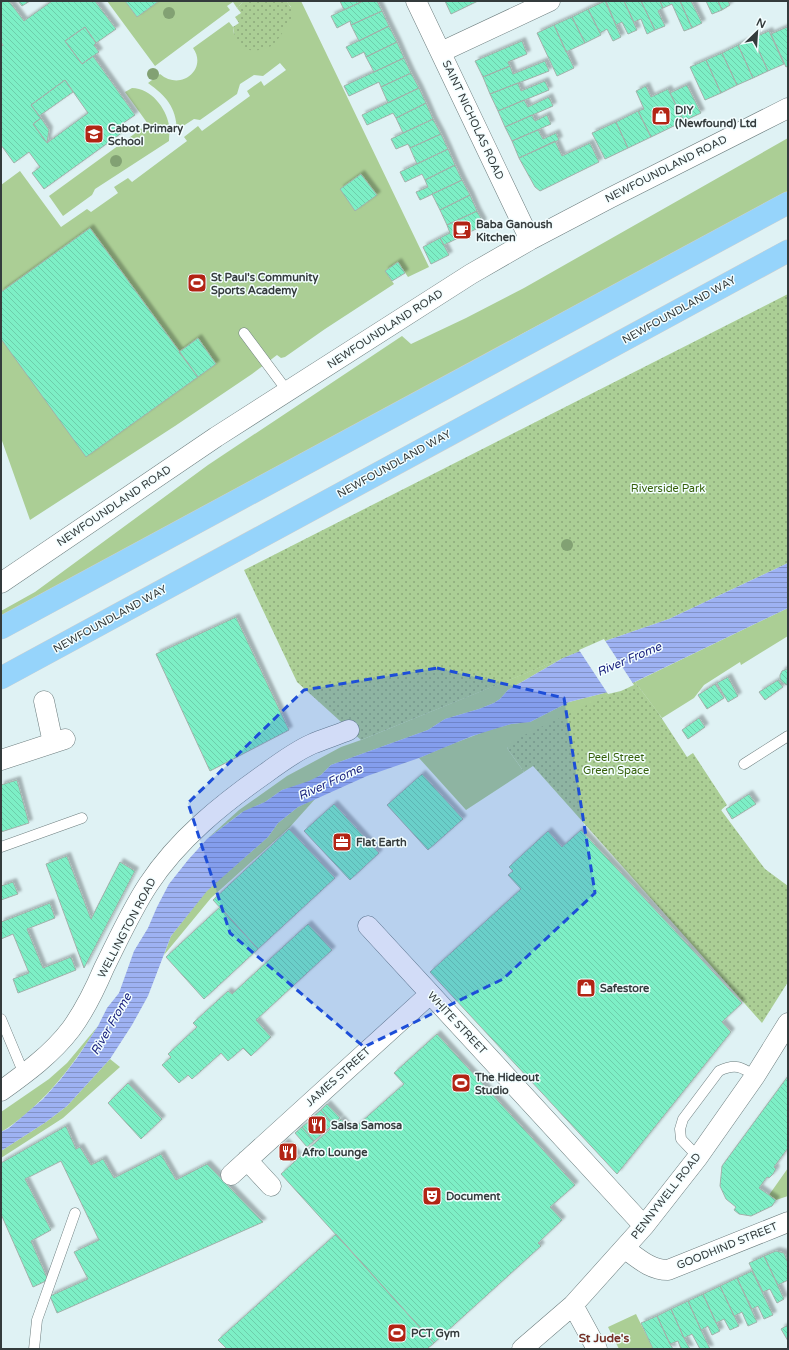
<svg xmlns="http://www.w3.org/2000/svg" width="789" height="1350" viewBox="0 0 789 1350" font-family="'Varela Round',sans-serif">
<defs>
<pattern id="park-dots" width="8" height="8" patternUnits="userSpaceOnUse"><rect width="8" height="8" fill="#abce95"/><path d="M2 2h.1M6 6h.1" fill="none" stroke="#8ca87b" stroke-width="1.8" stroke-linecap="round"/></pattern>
<pattern id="water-rules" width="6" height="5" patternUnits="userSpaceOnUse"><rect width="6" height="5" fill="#9eb2f3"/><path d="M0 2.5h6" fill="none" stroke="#8292c6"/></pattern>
<pattern id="building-back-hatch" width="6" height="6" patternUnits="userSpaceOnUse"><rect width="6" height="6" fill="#7defc6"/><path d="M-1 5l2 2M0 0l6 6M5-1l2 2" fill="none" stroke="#6dceab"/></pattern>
<filter id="shadow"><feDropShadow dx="3.5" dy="-3.5" stdDeviation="1" flood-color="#0004"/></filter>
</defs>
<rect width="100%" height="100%" fill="#dff2f4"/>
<path fill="#abce95" d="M107,1H125L137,17L159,1H244L237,8L233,2L227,6L230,10L155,66Z
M286,1H301L429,267L408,277L398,262L385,271L394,284L325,329L285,357L281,358L277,355L252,374L175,426L30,520L1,438V185L20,171L61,227L87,209L91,212L118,193L114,187L128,178L132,182L187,141L184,137L198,126L202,131L250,96L247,91L261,81L264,86L286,70L280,63L263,76L254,75L240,84L237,94L200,120L194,119L177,130C176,107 166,96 148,83L160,74C181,92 208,69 193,48L229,22L233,27L234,34L291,7Z
M132,88C151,88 166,108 169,125C170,130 169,136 169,141L95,189L92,195L63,216L49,196L148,124L125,92Z
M788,138V191L668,257L524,333L410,397L1,620V611L35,592L208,465L402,336L411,344L466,318L524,288Z
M788,608V636L741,665L740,662L704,685L694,698L662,718L635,682Z
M563,658L508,690L500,699L494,703L479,709L445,719L428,730L331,765L321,775L309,782L282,790L265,802L241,813L207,839L239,810L287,776L341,747L361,740Z
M620,689L507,748L524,772L466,810L419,758L447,746L486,731L511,724L530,722L569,702Z
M316,798L289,828L211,898L164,955L171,936L207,890L268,837L278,823L298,807Z
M98,1026C76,1060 57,1087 26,1114C18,1120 10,1127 1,1132V1112L49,1079L67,1063Z
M110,1059L120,1067L63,1118L1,1158V1151L46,1122L67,1106Z
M788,1168V1196L776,1200L769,1195Z
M636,1314L653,1349H619L608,1327Z"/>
<path fill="url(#park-dots)" d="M244,1H286C289,4 292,8 292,12C293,17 289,22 287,26C282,33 278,41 271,46C262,52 243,53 237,42C235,38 234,32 233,27L239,23L235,17L241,13L237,8Z
M788,294V563L669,619L608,640L361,740L297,682L244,570Z
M635,682L657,711L687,757L693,753L727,805L721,810L765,869L788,886V982L762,1023L533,766L524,772L507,748L520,737Z"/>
<path fill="url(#water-rules)" d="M788,563V608L620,689L569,702L530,722L511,724L472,736L419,758L367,776L298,807L278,823L268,837L207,891L171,936L148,996L132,1025L110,1059L67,1106L46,1122L1,1151V1132L9,1128L43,1099L60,1080L77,1058L98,1026L107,1008L119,993L134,951L148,928L157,907L169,884L188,860L207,839L244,811L265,802L282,790L309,781L321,775L331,765L428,730L445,719L479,709L494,703L500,699L508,690L563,658L608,640L669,619Z"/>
<path fill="#dff2f4" d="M604,639L634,685L621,691L608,694L579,650Z"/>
<path fill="url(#building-back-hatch)" stroke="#a1b1aa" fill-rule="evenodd" filter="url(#shadow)" d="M1,1H9L24,21L52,1H95L116,29L96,43L85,27L65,41L82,64L93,56L135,115L119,126L123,132L44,189L32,173L40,167L29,152L14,163L1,145V47L3,45L1,42ZM65,80L88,113L47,143L33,124L41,118L31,105Z
M18,1H30L22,6Z
M125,1H159L137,17Z
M340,1H363L344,10Z
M363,1H377L382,11L351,25L350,21L337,28L331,16Z
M445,1H478L451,14Z
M605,1L621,37L613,41L607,29L600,33L588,9Z
M606,1H624L637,30L628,34L622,22L616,25Z
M624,1H641L655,30L647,34L641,19L634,22Z
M641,1H660L663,8L658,11L665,26L655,30Z
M660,1H680L692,28L684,31L672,4L663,8Z
M680,1H691L702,23L692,28Z
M706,1H718L722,10L712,14Z
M718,1H728L730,5L722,10Z
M588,9L601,35L585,43L572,17Z
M382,11L389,26L359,41L351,25Z
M572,17L585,43L566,52L554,25Z
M554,25L574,68L557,76L537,33Z
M389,26L397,42L366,57L364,52L352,58L346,47Z
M85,27L96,43L94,45L99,52L82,64L65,41Z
M787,27L788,30V66L786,67L771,34Z
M769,31L784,64L768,71L753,38Z
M753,38L768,71L753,78L738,45Z
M522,41L527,54L508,62L510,66L483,77L475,61Z
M397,42L404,58L374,72L366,57Z
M738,45L753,78L737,85L722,53Z
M722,53L737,85L721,93L706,60Z
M404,58L411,73L381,87L379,82L349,96L344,86Z
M706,60L721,93L705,100L690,67Z
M545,61L549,71L490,94L483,77L510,66L513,74Z
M411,73L419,88L388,103L381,87Z
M65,80L73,92L39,116L31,105Z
M545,81L549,90L498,111L490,94L518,83L521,91Z
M687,85L701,113L684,121L670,93Z
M646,86L651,97L668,89L684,121L651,137L638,111L644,109L636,91Z
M419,88L426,103L396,118L393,113L367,125L362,115Z
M549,97L553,106L505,127L498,111L524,100L528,107Z
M426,103L433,119L403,133L396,118Z
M638,111L651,137L628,148L616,122Z
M532,115L535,121L547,115L551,124L512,141L505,127Z
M41,118L49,130L47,143L33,124Z
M433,119L441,134L410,148L408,144L396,149L391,139Z
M616,122L628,148L605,159L592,133Z
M538,130L543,139L556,133L559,140L519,158L512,141Z
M441,134L448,149L417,164L410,148Z
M555,141L562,156L590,143L599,162L540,191L535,187L519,158Z
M448,149L455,165L425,180L422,174L405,182L400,172Z
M455,165L462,180L420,200L416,192L428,187L425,180Z
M361,174L377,195L355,211L340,189Z
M462,180L470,195L440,210L432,194Z
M470,195L477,211L447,225L440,210Z
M477,211L483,222L480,227L444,245L440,238L450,233L447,225Z
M90,228L198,377L86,457L1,339V292Z
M440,238L449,255L431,264L423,247Z
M398,262L405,273L392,281L385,271Z
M198,338L216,364L198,377L179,352Z
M236,617L289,730L210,771L156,654Z
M787,669H788L787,685L783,683L780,679V675L782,671Z
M728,677L738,696L728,702L717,683Z
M778,680L783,687L765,700L759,692Z
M715,684L724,698L707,709L698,695Z
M699,718L705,727L688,739L682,730Z
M422,774L463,819L428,850L387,805Z
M17,780L29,823L1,832V785Z
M749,794L756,804L732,819L726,809Z
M334,804L379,853L350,880L304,831Z
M289,829L335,878L258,949L213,900Z
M581,830L742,1003L722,1022L731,1032L617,1174L430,972L521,889L508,875L513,871L509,867L548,831L562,847Z
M67,856L91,919L120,862L135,871L84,968L46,864Z
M13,882L18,894L1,900V886Z
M50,903L55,918L27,929L43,968L71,957L76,970L18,993L13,979L29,973L13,934L1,939V922Z
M220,907L258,949L204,999L166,957Z
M308,924L332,950L256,1020L271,1037L251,1056L243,1048L228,1061L221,1053L192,1079L188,1075L179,1083L162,1065L171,1057L168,1054L197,1027L193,1023L228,991L232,994Z
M437,1034L575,1185L550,1207L562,1220L538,1243L541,1246L434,1343L281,1174L341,1119L351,1131L404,1084L394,1073Z
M788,1076V1148L774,1167L776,1169L773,1174L769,1178L767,1177L759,1188L776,1200L772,1206L751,1216L739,1214L734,1210L736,1207L726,1199L720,1186L722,1166Z
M128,1083L162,1119L141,1139L108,1103Z
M327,1104L340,1118L333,1124L321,1110Z
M321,1110L333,1124L327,1130L314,1116Z
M314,1116L327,1130L321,1135L308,1122Z
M308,1122L321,1135L314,1141L302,1127Z
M66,1126L76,1149L80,1147L91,1165L103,1159L114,1178L161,1154L176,1180L207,1164L263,1222L57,1313L50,1296L88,1279L74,1252L99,1240L61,1161L25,1179L51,1230L31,1241L48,1280L33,1287L1,1214V1163Z
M302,1127L314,1141L307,1147L295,1133Z
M285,1142L298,1156L291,1162L279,1148Z
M336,1234L434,1343L427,1349H227L218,1340Z
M776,1251L784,1253L788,1263V1280L778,1285L764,1256Z
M764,1256L784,1299L777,1303L770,1289L763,1292L749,1263Z
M752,1271L773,1315L764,1319L758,1306L752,1309L737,1278Z
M737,1278L757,1322L748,1326L742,1312L734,1316L720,1286Z
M720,1286L739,1326L730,1330L724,1319L716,1323L703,1294Z
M703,1294L720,1331L712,1335L708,1326L701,1330L688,1301Z
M688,1301L701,1330L710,1349H700L692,1334L684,1338L671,1309Z
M671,1309L684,1338L690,1349H681L678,1341L670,1344L657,1316Z
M657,1316L670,1344L673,1349H653L641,1323Z
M788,1325V1341L781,1329Z"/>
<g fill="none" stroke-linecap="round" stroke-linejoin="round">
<g stroke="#6c7d7e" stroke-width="11">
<path id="service" d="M244,333L288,392
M744,764L788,736
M1,847L82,818
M1,1019L24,1074
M698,1157L681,1139L680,1129L683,1119L719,1071C735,1063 742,1067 755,1076
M34,1349L37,1320L75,1213"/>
</g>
<g stroke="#6c7d7e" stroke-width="21">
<path id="minor" d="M416,1L530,240
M441,52L550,1
M1,583L216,437L471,274L530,240L610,198L788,108
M44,701L53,743
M1,760L65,739
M368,926L644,1226
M1,1091C26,1073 52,1054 71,1029C85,1010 95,989 104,968C118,940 131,911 148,885C178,839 222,804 266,773C281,762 296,751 312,744C324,739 337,735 349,730
M247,1160L271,1186
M231,1175L430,994
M624,1248C638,1258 650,1270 668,1270L788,1222
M573,1305L597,1349
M522,1349L573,1305L644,1226L698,1157L755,1076L788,1023"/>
</g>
<g stroke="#ced0d0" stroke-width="23">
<path id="trunk" d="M1,628L788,203
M1,678L788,251"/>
</g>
<use href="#service" stroke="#fff" stroke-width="10"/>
<use href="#minor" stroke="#fff" stroke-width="20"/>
<use href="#trunk" stroke="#96d4fb" stroke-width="22"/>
</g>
<g fill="#82a173">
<circle cx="169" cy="13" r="6"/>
<circle cx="153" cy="74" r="6"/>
<circle cx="116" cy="161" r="6"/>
<circle cx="567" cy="545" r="6"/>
</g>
<path fill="#1d4ed8" fill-opacity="0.2" stroke="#1d4ed8" stroke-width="3" stroke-dasharray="8 5" stroke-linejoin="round" d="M437,668L564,698L595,893L503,979L364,1047L230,933L188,803L304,690Z"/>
<defs>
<g id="shop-square" transform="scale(1)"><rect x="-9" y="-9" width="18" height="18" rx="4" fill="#b22414" stroke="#f3feff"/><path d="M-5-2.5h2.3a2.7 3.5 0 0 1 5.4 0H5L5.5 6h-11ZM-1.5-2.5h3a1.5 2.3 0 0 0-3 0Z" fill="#fff"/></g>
<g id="school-square" transform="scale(1)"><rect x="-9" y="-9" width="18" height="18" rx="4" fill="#b22414" stroke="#f3feff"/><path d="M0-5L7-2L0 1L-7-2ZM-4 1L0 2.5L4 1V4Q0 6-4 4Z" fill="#fff"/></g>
<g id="cafe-square" transform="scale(1)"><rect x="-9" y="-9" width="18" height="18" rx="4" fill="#b22414" stroke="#f3feff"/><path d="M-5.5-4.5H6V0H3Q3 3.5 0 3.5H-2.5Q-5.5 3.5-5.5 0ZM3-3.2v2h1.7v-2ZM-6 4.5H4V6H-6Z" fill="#fff"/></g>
<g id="stadium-square" transform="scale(1)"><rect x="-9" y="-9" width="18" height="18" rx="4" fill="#b22414" stroke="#f3feff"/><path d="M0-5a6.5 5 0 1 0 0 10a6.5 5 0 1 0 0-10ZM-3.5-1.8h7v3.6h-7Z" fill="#fff"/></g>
<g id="office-square" transform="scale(1)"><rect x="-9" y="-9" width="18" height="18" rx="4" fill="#b22414" stroke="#f3feff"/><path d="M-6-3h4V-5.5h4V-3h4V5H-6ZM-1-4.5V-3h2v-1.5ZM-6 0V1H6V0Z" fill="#fff"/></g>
<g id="restaurant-square" transform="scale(1)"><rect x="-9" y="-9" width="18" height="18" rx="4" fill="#b22414" stroke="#f3feff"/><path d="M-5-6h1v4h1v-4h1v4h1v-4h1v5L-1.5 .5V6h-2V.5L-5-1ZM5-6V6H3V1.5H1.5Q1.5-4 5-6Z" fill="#fff"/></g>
<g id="theatre-square" transform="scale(1)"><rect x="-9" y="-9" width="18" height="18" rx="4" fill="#b22414" stroke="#f3feff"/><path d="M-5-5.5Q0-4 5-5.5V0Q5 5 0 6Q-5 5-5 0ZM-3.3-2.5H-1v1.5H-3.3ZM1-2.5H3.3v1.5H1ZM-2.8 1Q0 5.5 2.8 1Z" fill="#fff"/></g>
</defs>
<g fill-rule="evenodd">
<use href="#shop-square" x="661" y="116"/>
<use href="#school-square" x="94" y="134"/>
<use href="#cafe-square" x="462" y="230"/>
<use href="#stadium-square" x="197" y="283"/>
<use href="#office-square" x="342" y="842"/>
<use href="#shop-square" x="586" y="988"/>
<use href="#stadium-square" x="461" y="1083"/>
<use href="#restaurant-square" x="317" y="1125"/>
<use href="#restaurant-square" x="288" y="1152"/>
<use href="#theatre-square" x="432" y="1196"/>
<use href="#stadium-square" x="397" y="1333"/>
</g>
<g text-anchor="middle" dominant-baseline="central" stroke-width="3" stroke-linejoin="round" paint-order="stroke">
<g font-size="11" font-weight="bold" fill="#343b3c" stroke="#f3feff" text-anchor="start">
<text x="675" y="110">DIY<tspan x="675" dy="13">(Newfound) Ltd</tspan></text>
<text x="108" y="128">Cabot Primary<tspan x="108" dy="13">School</tspan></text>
<text x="476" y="224">Baba Ganoush<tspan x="476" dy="13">Kitchen</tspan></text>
<text x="211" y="277">St Paul's Community<tspan x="211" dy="13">Sports Academy</tspan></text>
<text x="356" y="842">Flat Earth</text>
<text x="600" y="988">Safestore</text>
<text x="475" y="1077">The Hideout<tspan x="475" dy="13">Studio</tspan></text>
<text x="331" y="1125">Salsa Samosa</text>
<text x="302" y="1152">Afro Lounge</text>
<text x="446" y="1196">Document</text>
<text x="411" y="1333">PCT Gym</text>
</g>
<g font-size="11" fill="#343b3c" stroke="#f3feff">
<text transform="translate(473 120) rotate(65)">SAINT NICHOLAS ROAD</text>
<text transform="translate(666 169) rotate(-27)">NEWFOUNDLAND ROAD</text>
<text transform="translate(679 310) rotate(-29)">NEWFOUNDLAND WAY</text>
<text transform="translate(385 329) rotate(-33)">NEWFOUNDLAND ROAD</text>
<text transform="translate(394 464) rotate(-29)">NEWFOUNDLAND WAY</text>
<text transform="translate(114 506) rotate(-34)">NEWFOUNDLAND ROAD</text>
<text transform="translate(110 619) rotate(-29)">NEWFOUNDLAND WAY</text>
<text transform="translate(127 928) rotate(-62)">WELLINGTON ROAD</text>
<text transform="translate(457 1023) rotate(47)">WHITE STREET</text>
<text transform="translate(338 1077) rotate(-42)">JAMES STREET</text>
<text transform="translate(666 1196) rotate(-52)">PENNYWELL ROAD</text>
<text transform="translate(727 1246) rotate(-22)">GOODHIND STREET</text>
</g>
<g font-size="11" fill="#355f09" stroke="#f3feff">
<text x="668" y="488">Riverside Park</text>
<text x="616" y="757">Peel Street<tspan x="616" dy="13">Green Space</tspan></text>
</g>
<g font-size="12" font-style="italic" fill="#1d2580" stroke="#f3feff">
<text transform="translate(629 659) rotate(-23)">River Frome</text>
<text transform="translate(330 782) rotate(-25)">River Frome</text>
<text transform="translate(111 1024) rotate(-60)">River Frome</text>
</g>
<g font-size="12" font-weight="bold" fill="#753026" stroke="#f3feff">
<text x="604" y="1338">St Jude's</text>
</g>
</g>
<rect width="789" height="1350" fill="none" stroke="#343b3c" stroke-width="4"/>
<g transform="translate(757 32) rotate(25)" stroke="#f3feff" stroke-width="3" paint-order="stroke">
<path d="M0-3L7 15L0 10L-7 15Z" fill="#343b3c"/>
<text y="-6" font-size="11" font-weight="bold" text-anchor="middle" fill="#343b3c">N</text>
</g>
</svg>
